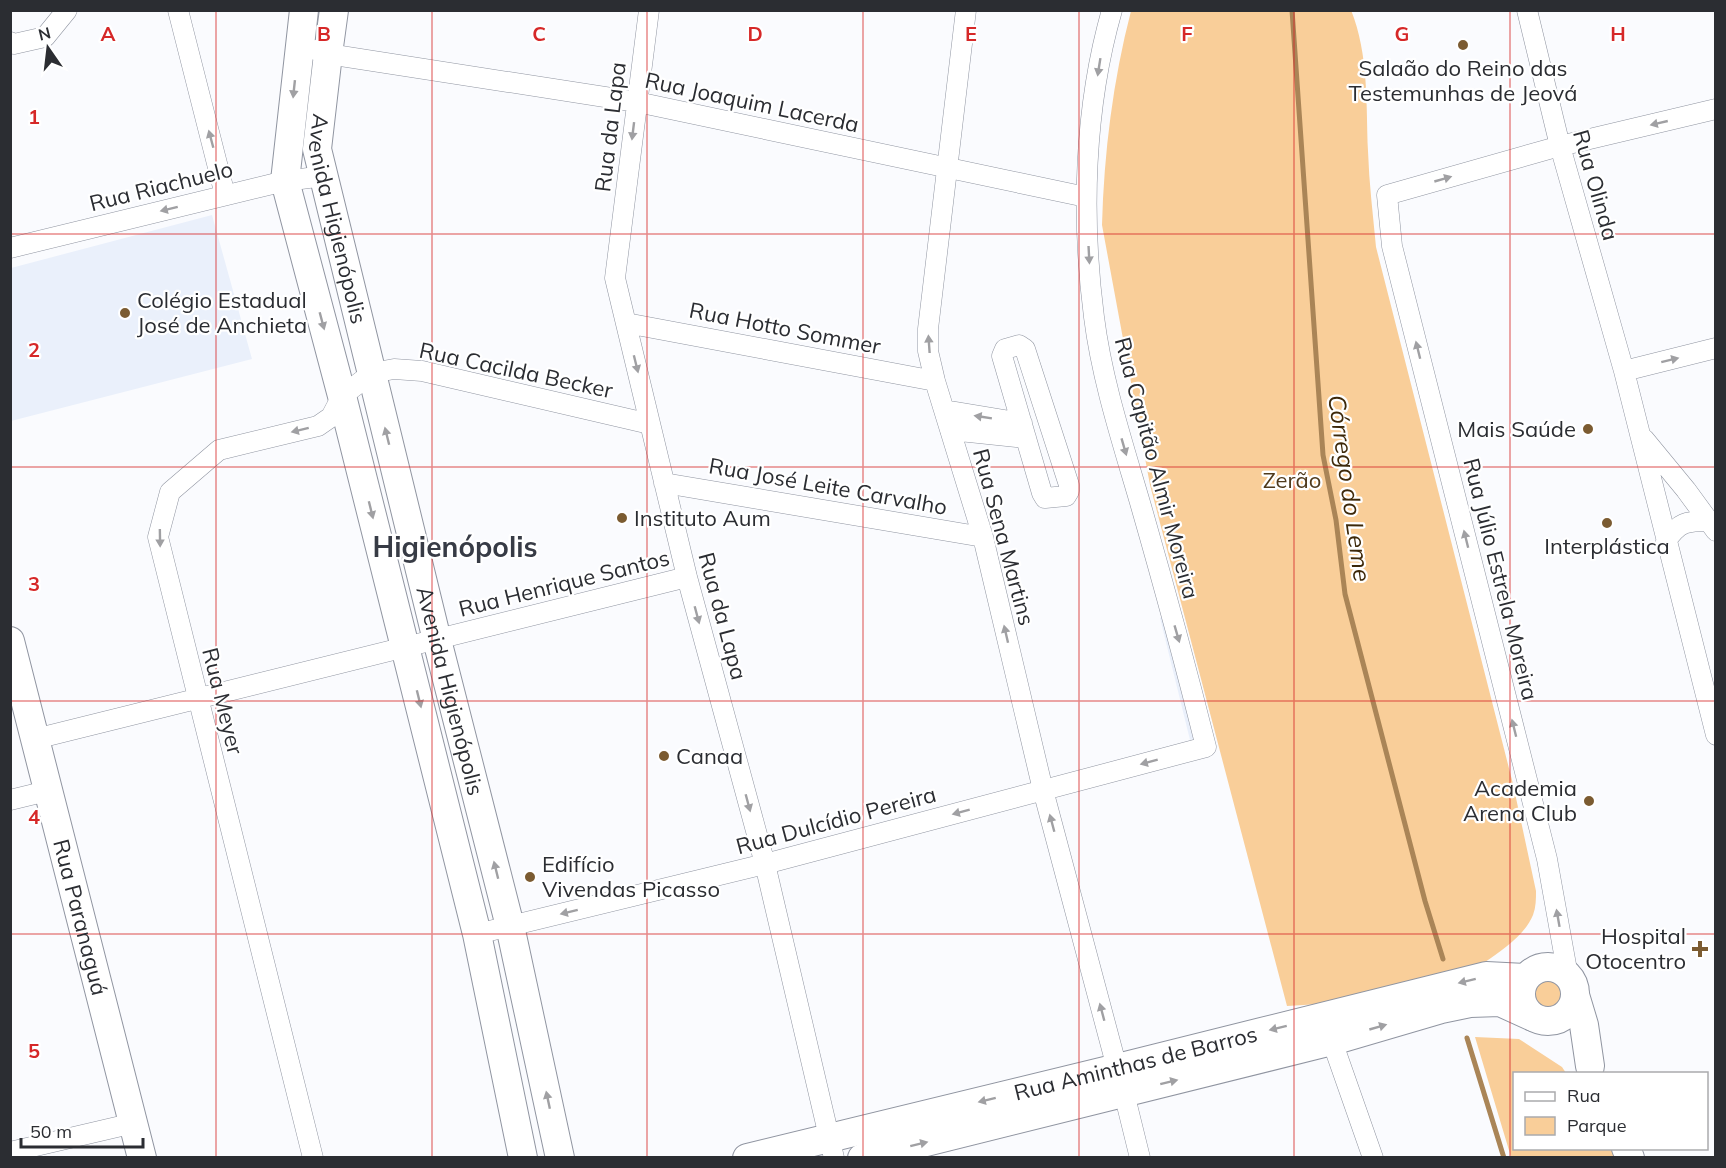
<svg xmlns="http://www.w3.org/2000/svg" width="1726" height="1168" viewBox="0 0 1726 1168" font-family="Mulish,sans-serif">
<rect width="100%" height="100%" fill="#fafbfe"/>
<path fill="#eaf0fb" d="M212,215L252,359L11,421V268Z
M1179,613L1212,735L1190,740L1160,618Z"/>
<path fill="#f9ce99" d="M1351,10C1369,55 1366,104 1368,151C1369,183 1373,215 1376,247L1513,784L1536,891C1536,899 1536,907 1533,915C1525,935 1501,951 1485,962L1320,1004L1287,1006L1150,485L1102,225C1104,153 1113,80 1131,11Z
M1532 995a15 15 0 1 1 30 0a15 15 0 1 1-30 0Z
M1475,1037L1519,1039L1562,1067L1566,1073L1514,1074V1148L1611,1149L1616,1157H1511Z"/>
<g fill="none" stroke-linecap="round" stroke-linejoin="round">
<path stroke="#aa8557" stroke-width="5" d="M1292,10L1323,455L1336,520L1345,594L1425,901L1443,959
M1467,1038L1504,1158"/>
<g stroke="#9095a1" stroke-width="21">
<path id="street" d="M178,10L225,195
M649,10L615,278L687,577L765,864L834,1158
M966,10L928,329V351L935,381L983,537L1043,790L1117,1068
M1527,10L1560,146L1624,371L1716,735
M10,42L14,44L45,37L67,10
M316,50L328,54L637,102L1086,197
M10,248L285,181L324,176
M626,323L935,381
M1019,345L1025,349L1069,485V491L1066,496L1045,498L1042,493L1002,356L1005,349Z
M1624,371L1716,348
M944,410L1022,423
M950,430L1026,438
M1644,439L1686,490L1716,531
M664,483L983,537
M1666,541C1679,522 1686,521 1709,521
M35,739L687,577
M10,800L47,791
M477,934L765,864L1206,747C1186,667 1164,586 1141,506C1123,444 1102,381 1094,317C1081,216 1084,108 1112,10
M1568,976L1547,859L1392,246L1387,195L1560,146L1716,109
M1332,1041L1373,1158
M1124,1093L1140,1158
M10,1152L134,1123
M313,1158L158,537L170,492L219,450L318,426L331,417L342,396L372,373L394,369L422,371L650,424"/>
</g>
<g stroke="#9095a1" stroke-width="30">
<g id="secondary">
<path d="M304,10L285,181L342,396L477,934L523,1158"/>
<path id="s1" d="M334,10L328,54L317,149L437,640L510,926L560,1158"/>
<path id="s2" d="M10,641L142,1158"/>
<circle cx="1548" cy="994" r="27"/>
<path d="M1575,995L1584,1025L1590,1066"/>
<path d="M1626,1148L1630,1158"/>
<path id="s3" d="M747,1158L1117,1068L1486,976L1525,978"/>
<path d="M862,1158L1332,1041L1441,1009L1470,1003L1500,1002L1533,1017"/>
</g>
</g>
<use href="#street" stroke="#fff" stroke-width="20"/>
<use href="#secondary" stroke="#fff" stroke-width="28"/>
</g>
<defs><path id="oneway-solid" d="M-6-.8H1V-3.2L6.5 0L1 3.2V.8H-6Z" transform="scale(1.5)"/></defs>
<g fill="#a0a0a3">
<use href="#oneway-solid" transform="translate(1099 67) rotate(99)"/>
<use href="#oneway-solid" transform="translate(294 89) rotate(96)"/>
<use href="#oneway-solid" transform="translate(1659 123) rotate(167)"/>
<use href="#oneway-solid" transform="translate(633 131) rotate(97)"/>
<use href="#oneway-solid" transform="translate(211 139) rotate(-105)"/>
<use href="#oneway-solid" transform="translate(1443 179) rotate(-16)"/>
<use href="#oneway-solid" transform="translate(169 209) rotate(166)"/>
<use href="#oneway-solid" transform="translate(1089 255) rotate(87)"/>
<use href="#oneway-solid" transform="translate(322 321) rotate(75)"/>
<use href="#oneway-solid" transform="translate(929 344) rotate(-94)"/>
<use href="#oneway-solid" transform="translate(1418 350) rotate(-104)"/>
<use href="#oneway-solid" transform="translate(1670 360) rotate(-14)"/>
<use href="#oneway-solid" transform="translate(636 364) rotate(76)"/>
<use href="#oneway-solid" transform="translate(983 417) rotate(-171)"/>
<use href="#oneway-solid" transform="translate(300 430) rotate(166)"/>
<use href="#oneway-solid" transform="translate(387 436) rotate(-104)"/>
<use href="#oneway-solid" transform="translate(1124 447) rotate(74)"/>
<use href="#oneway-solid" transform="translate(371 510) rotate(76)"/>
<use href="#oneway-solid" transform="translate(160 538) rotate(89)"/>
<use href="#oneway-solid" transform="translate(1466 539) rotate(-104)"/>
<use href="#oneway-solid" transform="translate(697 615) rotate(75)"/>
<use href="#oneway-solid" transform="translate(1006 634) rotate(-103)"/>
<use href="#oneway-solid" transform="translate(1177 634) rotate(74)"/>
<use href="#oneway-solid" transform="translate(419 699) rotate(76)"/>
<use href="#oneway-solid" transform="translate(1514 728) rotate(-104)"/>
<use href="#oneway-solid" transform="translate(1149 762) rotate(165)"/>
<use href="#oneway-solid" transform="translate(748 803) rotate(75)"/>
<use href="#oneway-solid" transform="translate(961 812) rotate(165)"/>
<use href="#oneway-solid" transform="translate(1052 823) rotate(-105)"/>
<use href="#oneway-solid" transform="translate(496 870) rotate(-104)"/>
<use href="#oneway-solid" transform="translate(569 912) rotate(166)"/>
<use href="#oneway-solid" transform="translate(1558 918) rotate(-100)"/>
<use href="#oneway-solid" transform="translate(1467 981) rotate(166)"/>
<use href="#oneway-solid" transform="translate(1102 1012) rotate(-105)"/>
<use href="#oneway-solid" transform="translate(1378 1027) rotate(-16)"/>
<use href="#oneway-solid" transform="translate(1278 1028) rotate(166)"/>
<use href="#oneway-solid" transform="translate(1169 1082) rotate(-14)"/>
<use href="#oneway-solid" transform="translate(548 1100) rotate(-102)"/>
<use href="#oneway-solid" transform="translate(987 1100) rotate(166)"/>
<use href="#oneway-solid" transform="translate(919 1144) rotate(-14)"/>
</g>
<path fill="none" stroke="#d62828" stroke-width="1.5" stroke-opacity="0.55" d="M216,10V1158M432,10V1158M647,10V1158M863,10V1158M1079,10V1158M1294,10V1158M1510,10V1158M10,234H1716M10,467H1716M10,701H1716M10,934H1716"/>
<g fill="#7b5b31" stroke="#fff" stroke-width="2">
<circle cx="1463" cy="45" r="6"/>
<circle cx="125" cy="313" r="6"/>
<circle cx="1588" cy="429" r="6"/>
<circle cx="622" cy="518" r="6"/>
<circle cx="1607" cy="523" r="6"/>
<circle cx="664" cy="756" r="6"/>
<circle cx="1589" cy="801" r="6"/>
<circle cx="530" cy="877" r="6"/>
<path d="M1697 940h6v6h6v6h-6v6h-6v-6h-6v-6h6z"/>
</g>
<g text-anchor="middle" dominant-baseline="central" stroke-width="4.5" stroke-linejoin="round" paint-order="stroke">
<g font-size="22" fill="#2b2d32" stroke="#fff" text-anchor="start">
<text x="1463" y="68" text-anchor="middle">Salaão do Reino das<tspan x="1463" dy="25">Testemunhas de Jeová</tspan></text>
<text x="137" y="300">Colégio Estadual<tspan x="137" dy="25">José de Anchieta</tspan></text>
<text x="1576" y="429" text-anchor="end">Mais Saúde</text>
<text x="634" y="518">Instituto Aum</text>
<text x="1607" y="546" text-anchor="middle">Interplástica</text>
<text x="676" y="756">Canaa</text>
<text x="1577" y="788" text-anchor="end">Academia<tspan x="1577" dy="25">Arena Club</tspan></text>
<text x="542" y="864">Edifício<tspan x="542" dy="25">Vivendas Picasso</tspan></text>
<text x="1686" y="936" text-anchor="end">Hospital<tspan x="1686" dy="25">Otocentro</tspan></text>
</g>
<g font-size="22" fill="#2b2d32" stroke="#fff">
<text transform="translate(752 102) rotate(12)">Rua Joaquim Lacerda</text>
<text transform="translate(610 127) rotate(-83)">Rua da Lapa</text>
<text transform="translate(1596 185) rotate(74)">Rua Olinda</text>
<text transform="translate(161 186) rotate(-14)">Rua Riachuelo</text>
<text stroke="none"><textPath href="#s1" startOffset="212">Avenida Higienópolis</textPath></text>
<text transform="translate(785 328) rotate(11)">Rua Hotto Sommer</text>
<text transform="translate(516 370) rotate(12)">Rua Cacilda Becker</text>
<text transform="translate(1157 468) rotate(75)">Rua Capitão Almir Moreira</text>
<text transform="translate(828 486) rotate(10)">Rua José Leite Carvalho</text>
<text transform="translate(1004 537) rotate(75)">Rua Sena Martins</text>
<text transform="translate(1501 579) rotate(76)">Rua Júlio Estrela Moreira</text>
<text transform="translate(564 583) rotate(-14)">Rua Henrique Santos</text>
<text transform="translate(723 616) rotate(75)">Rua da Lapa</text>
<text stroke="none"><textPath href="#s1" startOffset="698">Avenida Higienópolis</textPath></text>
<text transform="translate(223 701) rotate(76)">Rua Meyer</text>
<text transform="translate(836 820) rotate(-15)">Rua Dulcídio Pereira</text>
<text stroke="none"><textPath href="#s2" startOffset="285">Rua Paranaguá</textPath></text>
<text stroke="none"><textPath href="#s3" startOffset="400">Rua Aminthas de Barros</textPath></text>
</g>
<g font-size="22" fill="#503a1c" stroke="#fff">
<text x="1292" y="480">Zerão</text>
</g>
<g font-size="24" font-style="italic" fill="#3d2809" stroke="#fff">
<text transform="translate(1350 488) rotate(82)">Córrego do Leme</text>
</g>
<g font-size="28" font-weight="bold" fill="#373b45" stroke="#fff">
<text x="455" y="546">Higienópolis</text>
</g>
</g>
<g font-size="20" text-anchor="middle" font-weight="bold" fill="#d62828" stroke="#fff" stroke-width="4.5" stroke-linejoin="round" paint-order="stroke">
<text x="108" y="41">A</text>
<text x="324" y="41">B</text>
<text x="539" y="41">C</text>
<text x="755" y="41">D</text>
<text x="971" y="41">E</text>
<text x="1187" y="41">F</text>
<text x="1402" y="41">G</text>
<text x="1618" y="41">H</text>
<text x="34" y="124">1</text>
<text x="34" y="357">2</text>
<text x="34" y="591">3</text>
<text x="34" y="824">4</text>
<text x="34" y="1058">5</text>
</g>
<rect width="1726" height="1168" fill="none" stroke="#2b2d32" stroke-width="24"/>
<rect x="1513" y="1072" width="195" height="78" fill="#ffffff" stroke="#aaabad" stroke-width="1.5"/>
<rect x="1525" y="1092" width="30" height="9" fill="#ffffff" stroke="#aaabad" stroke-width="1.5"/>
<text x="1567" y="1102" font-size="18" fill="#2b2d32">Rua</text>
<rect x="1525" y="1117" width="30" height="18" fill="#f9ce99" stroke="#aaabad" stroke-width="1.5"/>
<text x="1567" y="1132" font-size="18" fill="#2b2d32">Parque</text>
<g transform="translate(48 48) rotate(346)" stroke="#ffffff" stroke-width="4.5" paint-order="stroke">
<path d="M0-4.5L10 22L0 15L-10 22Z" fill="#2b2d32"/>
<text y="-9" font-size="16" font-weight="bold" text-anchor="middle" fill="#2b2d32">N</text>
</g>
<path d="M21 1138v9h122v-9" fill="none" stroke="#2b2d32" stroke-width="3"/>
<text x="30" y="1138" font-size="18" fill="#2b2d32" stroke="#ffffff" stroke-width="4.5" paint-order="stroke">50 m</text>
</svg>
